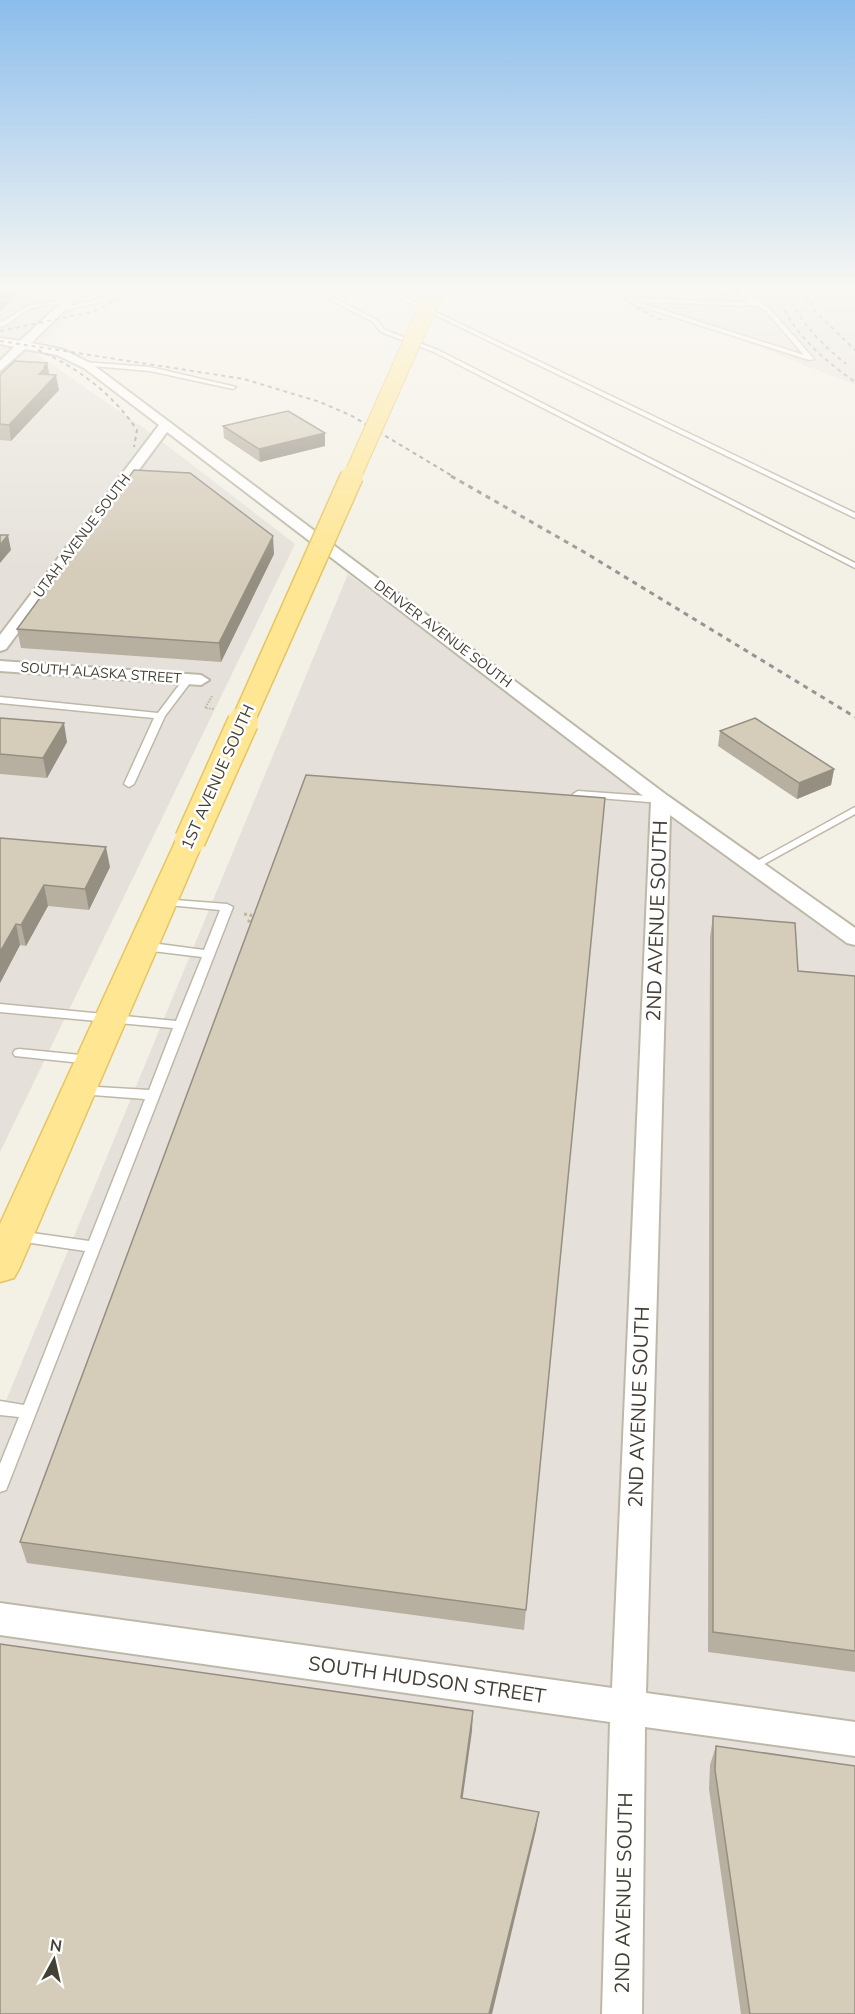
<svg xmlns="http://www.w3.org/2000/svg" width="855" height="2014" font-family="'Nunito Sans',sans-serif">
  <style>
    .industrial { fill: #e5e1da }
    .parking { fill: #e4e1dd }
    .lines { fill: none; stroke-linecap: round; stroke-linejoin: round }
    .lane-casing { stroke: #beb8a8; stroke-width: 3 }
    .street-casing { stroke: #beb8a8; stroke-width: 4 }
    .primary-casing { stroke: #e6c560; stroke-width: 3 }
    .path-far1 { stroke: #c1b599; stroke-width: 2; stroke-dasharray: 1.5 1.5; stroke-linecap: butt }
    .path { stroke: #c1b599; stroke-width: 3; stroke-dasharray: 3 3; stroke-linecap: butt }
    .lane { fill: #fff; fill-rule: evenodd }
    .street { fill: #fff; fill-rule: evenodd }
    .primary { fill: #ffe692; fill-rule: evenodd }
    .rail-far1 { stroke: #959595; stroke-width: 2; stroke-dasharray: 4 4; stroke-linecap: butt }
    .rail { stroke: #959595; stroke-width: 3; stroke-dasharray: 5 5; stroke-linecap: butt }
    .primary-bridge-far2-casing { stroke: #e6c560; stroke-width: 19; stroke-linecap: butt }
    .primary-bridge-far1-casing { stroke: #e6c560; stroke-width: 25; stroke-linecap: butt }
    .primary-bridge-casing { stroke: #e6c560; stroke-width: 33; stroke-linecap: butt }
    .primary-bridge-far2 { stroke: #ffe692; stroke-width: 17 }
    .primary-bridge-far1 { stroke: #ffe692; stroke-width: 22 }
    .primary-bridge { stroke: #ffe692; stroke-width: 30 }
    .wall { fill: #b7afa0 }
    .shaded-wall { fill: #958f82 }
    .building { fill: #d5ccba; stroke: #958f82; stroke-width: 1.5 }
    .labels { text-anchor: middle; dominant-baseline: central; stroke-width: 5; stroke-linejoin: round; paint-order: stroke }
    .far-street-label { font-size: 14px; fill: #454035; stroke: #fff }
    .street-label { font-size: 16px; fill: #454035; stroke: #fff }
    .near-street-label { font-size: 20px; fill: #454035; stroke: #fff }
  </style>
  <rect width="100%" height="100%" fill="#f3f0e5"/>
  <path class="industrial" d="M0 288H98L35 353 151 433 295 544 0 1152Z
    M608 288H855V385L837 378Z
    M348 574 855 948V2014H0V1415Z"/>
  <path class="parking" d="M811 288H855V347L817 307Z"/>
  <g class="lines">
    <defs>
      <path id="lane" d="M307 288H314L377 320 385 330 438 350 855 563V568L434 352 381 332 373 322Z
        M379 288H386L855 513V518Z
        M124 293 126 296 61 311 58 309Z
        M641 298 761 303 770 309 814 359 809 360 636 305ZM643 302 758 306 766 311 804 355 641 303Z
        M69 299 71 302C56 304 38 304 24 312 15 317 11 324 0 327V323L28 306Z
        M83 362 150 367 236 387 233 389 150 371 81 365Z
        M188 676 193 679 165 716 134 784 129 787 124 784 154 718 0 703V697L158 713 185 677Z
        M578 791 661 797 666 800 661 803 574 796 573 794Z
        M855 807V814L759 867H751L750 865Z
        M162 899 227 904 233 907 8 1485 6 1490 0 1492V1464L19 1417 0 1415V1401L24 1405 85 1251 18 1241 13 1240 11 1236 13 1232 18 1231 89 1241 145 1099 80 1094 75 1093 74 1090 75 1087 80 1086 149 1090 173 1028 0 1012V1004L176 1021 202 957 144 950 138 946 144 942 204 950 220 910 158 904 156 902Z
        M19 1049 91 1056 97 1060 91 1064 15 1056 13 1053 15 1050Z"/>
      <path id="street" d="M77 288H88L31 343 64 350 92 364 668 796 855 928V945L847 943 670 815 646 1693 855 1722V1756L645 1727 642 2014H602L610 1722 0 1635V1603L612 1688 651 802 167 432 6 649 0 651V635L159 425 84 368 57 355 25 349 0 371V361L14 347 0 344V338L20 341Z
        M738 288H748L749 293 764 304 755 306 740 296Z
        M0 661 201 675 209 680 201 685 0 671Z"/>
      <path id="primary" d="M190 831 200 834 204 840 20 1267 14 1278 0 1282V1224L176 840 180 834Z"/>
    </defs>
    <use href="#lane" class="lane-casing"/>
    <use href="#street" class="street-casing"/>
    <use href="#primary" class="primary-casing"/>
    <path class="path-far1" d="M212 696 205 708 214 709"/>
    <path class="path" d="M244 914 251 915 248 924"/>
    <use href="#lane" class="lane"/>
    <use href="#street" class="street"/>
    <use href="#primary" class="primary"/>
    <path class="rail-far1" d="M611 288 635 307 665 322
      M775 288C789 330 820 357 855 382
      M785 288C798 320 820 343 846 364
      M803 288 816 312 855 350
      M0 331 92 312 142 288
      M0 341 244 379 320 402 352 416 454 477
      M38 350C78 368 112 393 137 430L134 447"/>
    <path class="rail" d="M451 476 584 552 855 717"/>
    <defs>
      <path id="primary-bridge-far2" d="M352 477 436 288"/>
      <path id="primary-bridge-far1" d="M242 723 352 476"/>
      <path id="primary-bridge" d="M190 840 243 722"/>
    </defs>
    <use href="#primary-bridge-far2" class="primary-bridge-far2-casing"/>
    <use href="#primary-bridge-far1" class="primary-bridge-far1-casing"/>
    <use href="#primary-bridge" class="primary-bridge-casing"/>
    <use href="#primary-bridge-far2" class="primary-bridge-far2"/>
    <use href="#primary-bridge-far1" class="primary-bridge-far1"/>
    <use href="#primary-bridge" class="primary-bridge"/>
  </g>
  <path class="wall" d="M616 288H730L729 295 617 290Z
    M47 363 49 375 59 390 11 441 0 440V375Z
    M223 426 325 433V446L260 462 224 438Z
    M274 554 221 662 21 648 17 629Z
    M0 718 67 742 47 778 0 774Z
    M720 731 834 769 831 785 797 799 718 746Z
    M605 798 524 1630 27 1563 20 1542Z
    M0 838 110 867 89 910 48 906 26 946 20 945 0 983Z
    M713 916 798 971 855 976V1672L708 1652 710 937Z
    M716 1746 855 2014H741L709 1789 710 1765Z"/>
  <path class="shaded-wall" d="M8 288H26L0 311V295Z
    M47 363 50 378 39 374Z
    M56 375 59 390 11 441 9 425Z
    M325 433V446L260 462 259 449Z
    M8 535 11 550 0 563V545Z
    M273 536 274 554 221 662 219 643Z
    M64 723 67 742 47 778 43 758Z
    M834 769 831 785 797 799 799 783Z
    M106 847 110 867 89 910 85 889Z
    M44 885 48 906 26 946 21 925Z
    M16 924 20 945 0 983V952Z
    M473 1711 472 1731 460 1817 461 1798Z
    M539 1812 536 1830 492 2014H489Z"/>
  <path class="building" d="M0 288H8L0 295Z
    M15 361 47 363 44 367H46L39 374 56 375 9 425 0 424V375Z
    M288 411 325 433 259 449 223 426Z
    M134 470 190 473 273 536 219 643 17 629Z
    M0 535H8L0 545Z
    M0 718 64 723 43 758 0 754Z
    M755 718 834 769 799 783 720 731Z
    M306 775 605 798 526 1610 20 1542Z
    M0 838 106 847 85 889 44 885 21 925 16 924 0 952Z
    M713 916 795 923 798 971 855 976V1651L713 1632Z
    M0 1644 473 1711 461 1798 539 1812 489 2014H0Z
    M716 1746 855 1766V2014H750L715 1770Z"/>
  <linearGradient id="sky" x2="0" y2="1"><stop stop-color="#8bbdec"/><stop offset="0.51" stop-color="#faf8f3"/><stop offset="1" stop-color="#faf8f3" stop-opacity="0"/></linearGradient>
  <rect width="855" height="570" fill="url(#sky)"/>
  <g class="labels">
    <g class="far-street-label">
      <text transform="translate(82 536) rotate(-53)">UTAH AVENUE SOUTH</text>
      <text transform="translate(443 634) rotate(37)">DENVER AVENUE SOUTH</text>
      <text transform="translate(101 673) rotate(4)">SOUTH ALASKA STREET</text>
    </g>
    <g class="street-label">
      <text transform="translate(218 777) rotate(-66)">1ST AVENUE SOUTH</text>
    </g>
    <g class="near-street-label">
      <text transform="translate(657 921) rotate(-88)">2ND AVENUE SOUTH</text>
      <text transform="translate(639 1407) rotate(-88)">2ND AVENUE SOUTH</text>
      <text transform="translate(427 1680) rotate(8)">SOUTH HUDSON STREET</text>
      <text transform="translate(624 1893) rotate(-89)">2ND AVENUE SOUTH</text>
    </g>
  </g>
  <g transform="translate(54 1960) rotate(8)" stroke="#ffffff" stroke-width="4.5" paint-order="stroke">
  <path d="M0-4.5L10 22L0 15L-10 22Z" fill="#454035"/>
  <text y="-9" font-size="16" font-weight="bold" text-anchor="middle" fill="#454035">N</text>
  </g>
</svg>
